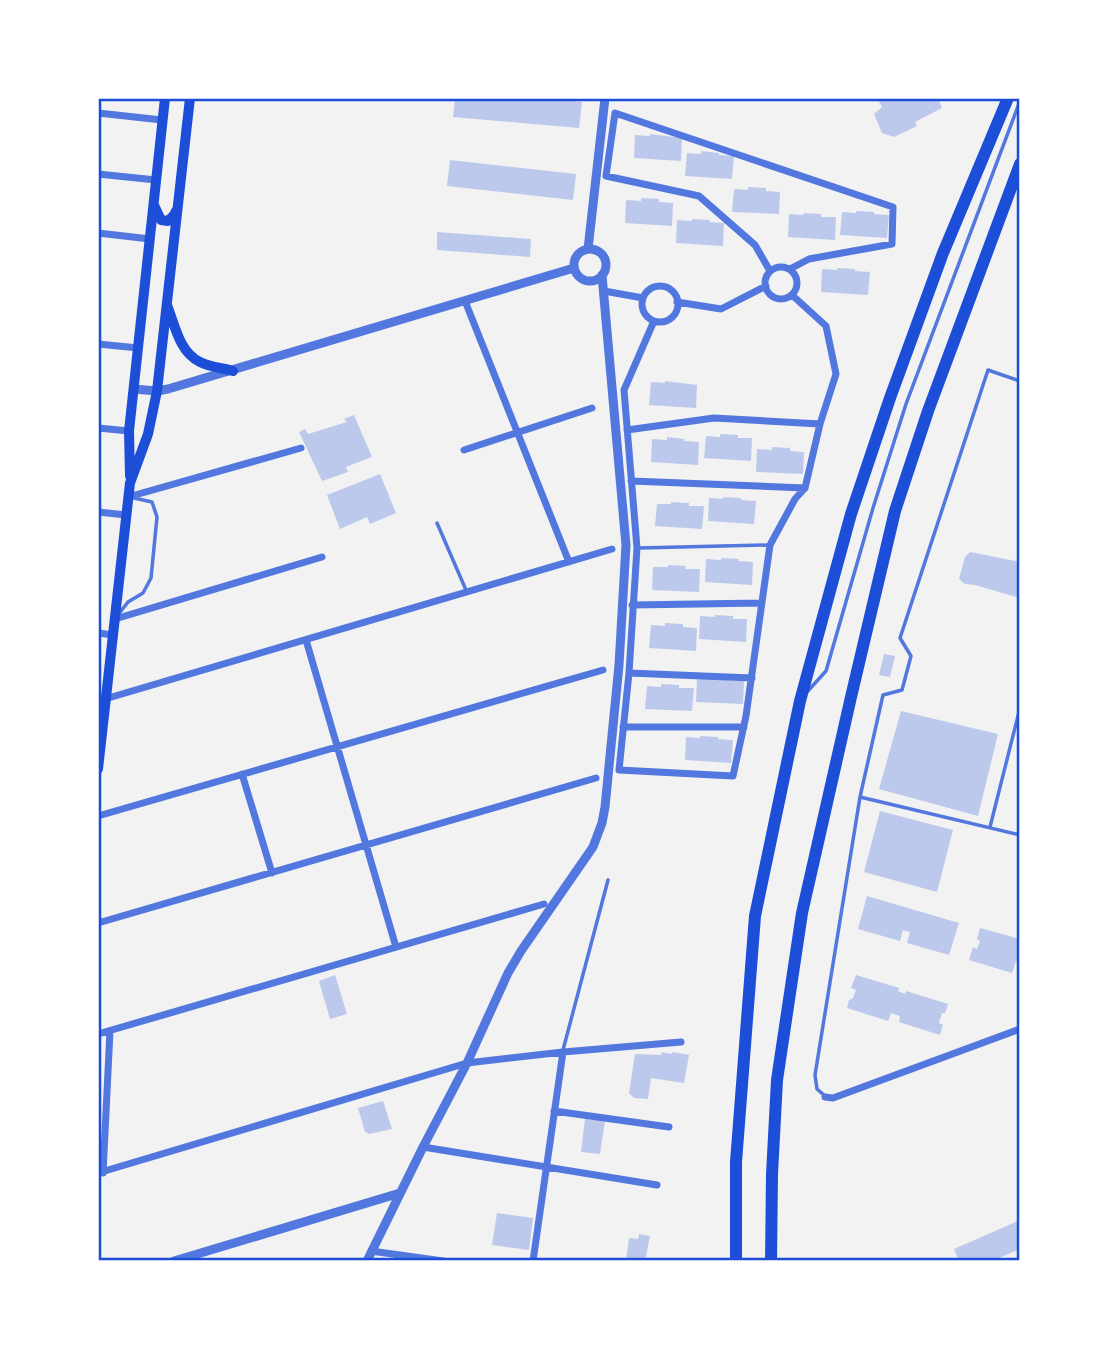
<svg xmlns="http://www.w3.org/2000/svg" width="1118" height="1359" font-family="'Source Sans 3',sans-serif">
  <style>
    .building { fill: #bdc9ec }
    .lines { fill: none; stroke-linecap: round; stroke-linejoin: round }
    .service { stroke: #5277de; stroke-width: 3.5 }
    .minor { stroke: #5277de; stroke-width: 7 }
    .tertiary { stroke: #5277de; stroke-width: 9 }
    .secondary { stroke: #1d4ed8; stroke-width: 10 }
    .trunk { stroke: #1d4ed8; stroke-width: 12 }
    .neatline { fill: none; stroke: #1d4ed8; stroke-width: 2.5 }
  </style>
  <rect width="100%" height="100%" fill="#f2f2f2"/>
  <path class="building" d="M455 98H541L582 102 579 128 453 117Z
    M877 98H938L942 108 915 122 917 126 894 137 882 133 874 114 882 107Z
    M650 134 682 138 681 161 634 158 635 135 650 136Z
    M701 151 719 153V155L734 156 732 179 685 176 687 153 701 154Z
    M450 160 576 174 573 200 447 186Z
    M748 187 766 188V191L780 192 779 214 732 212 734 189 748 190Z
    M641 198 659 199V202L673 203 672 226 625 223 626 200 641 201Z
    M856 211 874 212V214L889 215 887 238 840 235 842 212 856 213Z
    M804 213 821 214V217H836L835 240 788 237 789 214 803 215Z
    M692 219 710 220 709 222 724 223 723 246 676 243 677 220 692 221Z
    M437 232 531 239 530 257 437 250Z
    M837 268 855 269V271L870 272 868 295 821 292 822 269 837 270Z
    M665 381 697 385 696 408 649 405 651 382 665 383Z
    M354 415 372 457 346 467 348 472 322 481 299 432 305 429 308 434 347 422 344 419Z
    M720 434 738 435V438H752L751 461 704 458 706 436 720 437Z
    M667 437 684 439V441L699 442 698 465 651 462 652 439 667 440Z
    M772 447 790 448V451L804 452 803 474 756 472 757 449 772 450Z
    M380 474 396 513 370 524 367 517 340 529 327 495Z
    M723 497 741 498V500L756 501 754 524 708 521 709 498 723 499Z
    M671 502 689 503V506H704L702 529 655 526 657 504H671Z
    M970 552 1020 562V598L975 585 965 584 959 579 965 557Z
    M721 558 739 559 738 561 753 562 752 585 705 582 706 559 721 560Z
    M668 565 686 566 685 569H700L699 592 652 590 653 567H668Z
    M715 615 733 616V619H747L746 642 699 639 700 616 715 617Z
    M665 623 683 624V627L697 628 696 651 649 648 651 625 665 626Z
    M884 654 895 656 890 677 879 675Z
    M730 678V681H744L743 704 696 702 697 679Z
    M661 684 679 685V688H694L692 711 645 709 647 686 661 687Z
    M901 711 998 734 978 816 879 789Z
    M700 736 718 737V739L733 740 731 763 685 760 686 737 700 738Z
    M880 811 953 830 937 892 864 872Z
    M867 896 959 923 949 955 907 943 910 932 903 930 900 941 858 929Z
    M980 928 1020 939V963L1016 961 1012 973 969 960 973 947 977 949 980 941 977 939Z
    M335 975 347 1014 330 1019 319 981Z
    M856 975 899 988 898 991 905 994 906 991 948 1004 945 1013H942L939 1023 943 1025 940 1035 899 1022 900 1016 891 1013 888 1021 847 1008 849 1000 853 998 856 990 851 988Z
    M661 1052 672 1054V1052L689 1055 684 1083 651 1078 648 1099 634 1098 629 1093 635 1054 662 1055Z
    M383 1101 392 1129 369 1134 365 1132 358 1108Z
    M585 1119 605 1121 600 1154 581 1152Z
    M497 1213 533 1218 529 1250 492 1245Z
    M1020 1220V1249L992 1261H959L954 1249Z
    M639 1234 650 1236 645 1261H626L629 1238 638 1239Z"/>
  <g class="lines">
    <path class="service" d="M437 523 466 590
      M639 548 768 545
      M118 615 128 602 143 593 151 578 157 517 152 502 134 498
      M807 692 826 671 873 508 906 404 1020 101
      M860 797 1020 835
      M990 827 1020 708
      M563 1050 608 880
      M825 1096 817 1089 815 1075 860 797 883 695 902 690 911 656 900 638 988 370 1020 381"/>
    <path class="minor" d="M98 113 162 120
      M98 174 156 180
      M98 233 150 239
      M765 283a16 16 0 1 1 32 0a16 16 0 1 1-32 0Z
      M770 271 755 245 699 196 606 176 615 113 893 207 892 244 809 259 790 269
      M642 304a18 18 0 1 1 36 0a18 18 0 1 1-36 0Z
      M604 291 643 298
      M465 301 569 562
      M677 302 721 309 766 286
      M654 321 624 390 637 548 629 673 619 770 733 776 746 716 770 545 795 499 805 488 820 424 836 374 826 326 792 295
      M98 344 138 348
      M98 428 129 431
      M627 430 714 418 820 424
      M464 450 592 408
      M631 481 805 488
      M128 497 301 448
      M98 512 126 515
      M632 605 762 603
      M115 619 322 557
      M98 633 113 635
      M306 640 396 947
      M629 673 752 678
      M98 698 105 699 612 549
      M623 727H744
      M242 774 272 873
      M98 816 603 670
      M98 923 596 778
      M98 1034 544 904
      M825 1097 833 1098 1020 1029
      M554 1111 669 1127
      M423 1147 657 1185
      M98 1173 467 1063 563 1052 681 1042
      M103 1173 110 1031
      M371 1251 443 1261
      M533 1261 563 1052"/>
    <path class="tertiary" d="M588 249 605 98
      M574 265a16 16 0 1 1 32 0a16 16 0 1 1-32 0Z
      M134 389 157 391 168 389 574 268
      M174 1261 400 1193
      M367 1261 423 1147 467 1063 508 973 521 951 593 847 602 823 605 807 619 665 626 545 602 275"/>
    <path class="secondary" d="M154 205 161 220 168 221 174 215 176 211
      M167 305C175 325 179 352 200 362 210 367 223 368 233 371
      M130 476 129 431 165 98
      M98 769 130 483 148 434 157 391 190 98"/>
    <path class="trunk" d="M736 1261V1162L755 916 800 701 851 514 890 398 943 253 1008 98
      M771 1261 772 1174 777 1080 802 913 851 697 895 511 928 411 1020 164"/>
  </g>
  <rect width="1118" height="1359" fill="none" stroke="#ffffff" stroke-width="200"/>
  <rect x="100" y="100" width="918" height="1159" class="neatline"/>
</svg>
